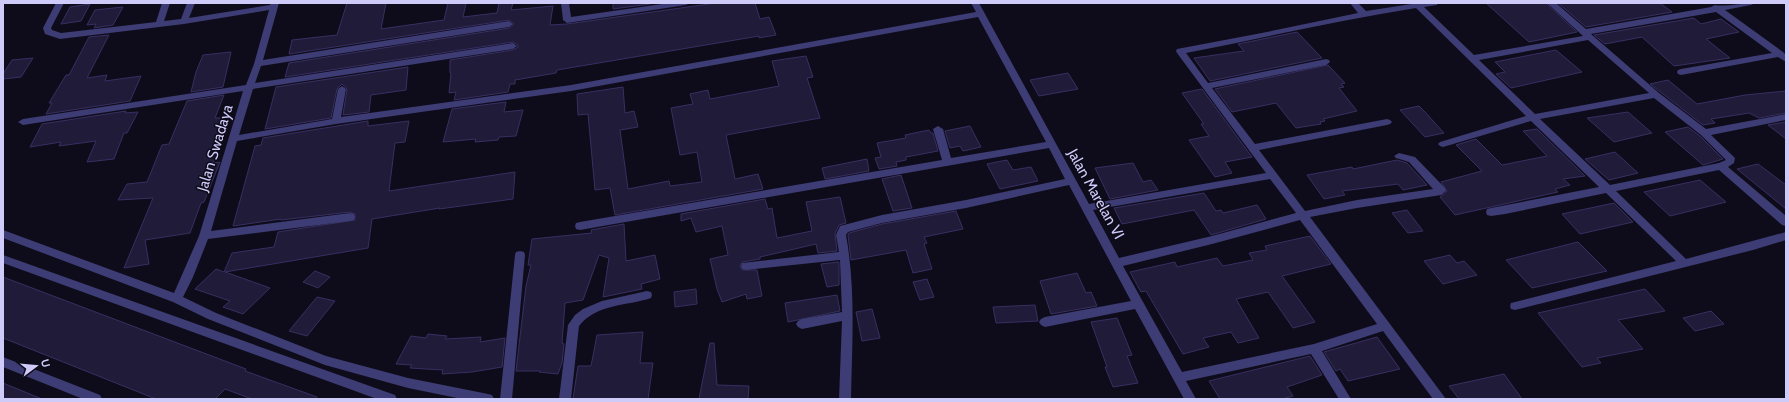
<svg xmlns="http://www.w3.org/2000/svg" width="1789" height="402" font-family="Cabin,sans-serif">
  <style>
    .building { fill: #201b38; stroke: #382f62 }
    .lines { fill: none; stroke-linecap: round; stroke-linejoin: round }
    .minor { fill: #3d3c74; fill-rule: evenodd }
    .labels { text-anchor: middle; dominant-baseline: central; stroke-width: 3; stroke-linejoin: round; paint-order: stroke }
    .street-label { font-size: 15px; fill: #cfcbf9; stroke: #0e0c1a }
  </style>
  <rect width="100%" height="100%" fill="#0e0c1a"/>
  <path class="building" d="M347 3H386L381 29 444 20 448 3H466L463 17 497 13 499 3H513L511 10 553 6 550 25 567 24 716 3H755L760 19 769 17 776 35 759 38V36L557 70 556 73 515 80V84H510L508 92 454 100 456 92 449 93 451 73H450V60L513 50 518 47V45L513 42 285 77 289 63 509 28 514 24 509 20 289 54 292 40 337 35Z
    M613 3H650V4L613 9Z
    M1486 3H1546L1577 32 1529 42Z
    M1558 3H1660L1672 12 1586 27Z
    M90 4 81 21 61 24 70 7Z
    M123 7 113 25 94 28 96 24 87 25 95 10Z
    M1694 18 1701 24 1721 19 1739 32 1706 39 1730 58 1674 66 1642 37 1605 44 1594 35Z
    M1297 32 1322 58 1210 81 1194 58 1244 51 1238 44Z
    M109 35 87 78 107 75 105 81 141 76 130 101 46 114 52 103H49L66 75H69L89 37Z
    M1556 50 1582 72 1511 88 1496 74 1505 72 1495 62Z
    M231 52 223 87 191 92 196 72 203 55Z
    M806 56 813 77 807 78 820 118 726 135 735 179 758 174 763 189 615 215 610 188 595 190 588 114 578 115 577 94 623 87 625 113 634 111 638 127 620 130 628 189 669 181 670 186 702 182 697 152 680 155 671 108 693 104 690 94 708 90 710 99 779 86 772 61Z
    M33 58 21 77 3 79V74L12 60Z
    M1328 65 1345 83 1341 84 1344 87 1339 88 1357 111 1323 119 1325 121 1320 122 1321 124 1296 128 1276 103 1232 112 1215 89Z
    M408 67 406 90 371 95 369 112 343 115 347 89 342 84 337 89 331 118 265 129 276 87Z
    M1068 73 1078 89 1039 96 1030 80Z
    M1668 80 1697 104 1745 95 1786 91V113L1759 118 1749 113 1711 119 1715 123 1703 125 1650 84Z
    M1202 89 1252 157 1225 162 1232 173 1215 177 1189 140 1209 136 1201 124H1204L1182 93Z
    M224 95 215 118H226L217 130 227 129 213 163 220 162 204 202 201 203 190 233 145 240 149 264 124 268 153 198 118 200 127 184 147 182 162 145 169 144 187 101Z
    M506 102 504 112 523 110 516 136 499 137 498 140 475 142 476 139 443 142 452 109Z
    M1419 106 1425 112 1444 133 1425 137 1400 110Z
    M126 111 125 113 138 112 127 133H124L114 159 87 162 96 141 59 146 61 142 30 147 42 124Z
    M1628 112 1652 133 1614 142 1587 118Z
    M368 121V126L409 121 405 142 395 143 389 191 515 172 513 199 439 209 440 208 372 219 368 248 225 272 270 288 243 314 223 307 230 301 195 289 216 269 224 272 232 253 274 247 278 232 355 220V214L350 212 281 220V219L233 226 255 146 261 145 263 138Z
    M1786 122V139L1768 125Z
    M970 126 981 147 963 151 960 146 950 148 945 131Z
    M1688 127 1700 136 1723 159 1703 165 1665 132Z
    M1537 129 1585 176 1563 179 1570 185 1555 189 1558 192 1455 215 1440 197 1447 191 1441 182 1482 171 1456 145 1476 139 1502 165 1547 156 1523 131Z
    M929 130 931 133H933L938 151 906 157V160L896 162 897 166 879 169 875 158 881 157 877 143 906 138 905 135Z
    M1615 152 1638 173 1609 180 1585 159Z
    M867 159 869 171 825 179 822 168Z
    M1007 160 1013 170 1031 167 1038 181 1000 189 987 164Z
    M1397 160 1407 163 1427 185 1403 190 1398 184 1342 191 1345 195 1324 199 1307 175 1352 167 1353 169Z
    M1133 163 1143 182 1151 180 1158 190 1110 199 1095 168Z
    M1758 164 1786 185V209L1737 169Z
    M901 175 912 208 893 211 882 179Z
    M1700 180 1726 202 1670 216 1644 192Z
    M1204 193 1216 211 1221 210 1223 213 1257 205 1266 219 1211 235 1194 210 1122 224 1114 208Z
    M840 197 846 223 839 225 835 234 837 251 818 253 816 244 760 257V259L742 262 740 266 742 270H757L762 296 747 299 746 294 722 302 717 289 710 259 728 255 722 226 696 232 691 218 681 221V214L765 199 768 209 772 208 777 238 812 231 806 202Z
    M1614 203 1633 222 1580 234 1562 214Z
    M1407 210 1423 231 1408 233 1392 213Z
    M956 211 963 229 924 237 927 243 924 244 932 269 913 273 906 250 851 260 848 235 849 233 882 224Z
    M624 224 626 261 655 255 660 279 641 284 642 289 603 297 609 258 599 255 583 300 565 303 562 343 564 344 562 363 558 374 539 372 540 371H516L526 286 531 265H528L532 239 592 233 591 230Z
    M1310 236 1331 264 1282 276 1315 322 1293 328 1268 292 1236 299 1259 338 1238 343 1231 332 1203 338 1209 347 1183 354 1146 291 1141 292 1130 272 1175 262 1177 267 1217 258 1223 266 1253 260 1249 253 1267 250 1265 246Z
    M1578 242 1607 271 1532 288 1506 260Z
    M1450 255 1457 263 1464 261 1477 275 1443 284 1424 261Z
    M839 262V285L827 287 821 264Z
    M315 271 330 277 318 288 303 282Z
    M1077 273 1086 293 1091 292 1097 306 1051 314 1040 281Z
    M3 277 246 369 245 371 317 397 316 399H252L225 389 215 399H156L3 338Z
    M927 279 934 297 920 300 913 282Z
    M696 289 697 304 675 307 674 292Z
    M1645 289 1665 311 1618 320 1643 349 1597 358 1601 363 1582 367 1538 313Z
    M837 295 840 311 788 322 785 303Z
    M317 297 335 301 307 336 289 331Z
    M1035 305 1038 321 996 323 993 307Z
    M872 309 880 338 862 341 856 312Z
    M1711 311 1724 324 1695 331 1683 318Z
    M1117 318 1132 355 1127 356 1138 383 1113 387 1105 367H1107L1091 322Z
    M643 332 640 363H653L648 399H573L578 366H591L597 335Z
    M428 334 447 336 445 339 481 337 480 342 505 338 502 367 472 372 442 374 443 370 410 368 412 365 396 364 411 336 426 338Z
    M1377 337 1400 369 1348 381 1340 369 1336 371 1324 352Z
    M710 343H714L717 385 749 386 748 399H699Z
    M1310 356 1322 375 1287 387 1293 396 1282 399H1220L1209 381Z
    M1504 374 1522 399H1459L1449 386Z
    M3 383 42 399H3Z"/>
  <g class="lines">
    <path class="minor" d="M56 3H64L51 28 52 30 61 33 156 22 162 3H170L164 21 181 19 187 3H195L189 18 270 5 271 3H279L263 60 509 21 513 24 509 27 261 66 255 83 513 43 517 46 513 49 253 89 239 135 332 119 338 89 342 86 346 89 341 117 571 85 976 12 971 3H979L1089 204 1266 173 1177 53 1176 51 1177 49 1267 32 1358 13 1350 3H1358L1366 11 1418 3H1438L1437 5 1424 7 1474 55 1583 36 1547 3H1556L1586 29 1711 7 1715 5C1722 7 1745 3 1755 3L1751 5 1725 10 1783 52 1786 55V62L1778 57 1681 75 1678 74 1677 72 1678 70 1681 69 1772 53 1716 12 1591 34 1659 93 1706 129 1786 114V120L1711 135 1735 158 1734 163 1728 167 1786 216V226L1782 225 1719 170 1616 191 1686 259 1786 232V240L1753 250 1515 310 1511 309 1510 306 1511 303 1515 302 1676 261 1606 193 1505 214 1491 216 1487 215 1486 212 1487 209 1491 208 1599 187 1531 121 1443 147 1440 146 1438 144 1440 142 1526 116 1416 8C1339 20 1263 38 1186 53L1208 83 1326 59 1329 60 1330 62 1326 65 1212 88 1255 144 1387 119 1390 120 1392 122 1390 124 1387 125 1259 150 1305 211 1357 200 1433 189 1409 162 1396 158 1394 156 1399 153 1415 157 1445 188 1446 191 1441 195 1357 208 1310 217 1446 399H1433L1383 331 1322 351 1351 399H1339L1311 354 1186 381 1196 399H1184L1135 309 1045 327 1041 325 1039 322 1041 319 1045 317 1131 301 1069 185 966 208 882 223 848 232 846 235C856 290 852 344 851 399H839L842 321 802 329 798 327 796 324 798 321 802 319 842 312 840 260 746 270 742 269 741 266 742 263 839 252 836 235 840 226 882 215 966 200 1065 179 1049 148 580 230 576 229 575 226 576 223 580 222 942 160 933 129 938 126 943 129 951 158 1046 142 978 17 571 91 336 124 237 141 211 231 350 213 354 214 355 217 354 220 350 221 208 239 193 277 183 297 216 313 326 356 408 378 488 394 492 395 494 399H462L408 388 325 365 208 319 173 302 3 238V230L174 293 199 236 243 91 23 125 18 122 23 119 246 85 254 64 269 10 184 24 60 39 45 34 43 28ZM1588 40 1649 93 1535 114 1479 60ZM1654 98 1701 135 1726 160 1719 163 1610 185 1540 119ZM1270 179 1296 213 1212 236 1119 258 1093 210ZM1300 220 1377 324 1314 344 1182 372 1123 266 1212 244Z
      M561 3H569L571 17 669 3H690L686 5 567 23 563 20Z
      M520 251 524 252 525 255 512 399H500L515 255 516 252Z
      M3 255 395 395 397 399H377L3 263Z
      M647 291 651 292 652 295 651 298C627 306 596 304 579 326L571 399H559L568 325 575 315 583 309 602 301Z
      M3 357 100 395 102 399H83L3 367Z"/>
  </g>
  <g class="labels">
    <g class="street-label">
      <text transform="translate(215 148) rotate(-73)">Jalan Swadaya</text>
      <text transform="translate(1096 194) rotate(61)">Jalan Marelan VI</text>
    </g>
  </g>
  <rect width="1789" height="402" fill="none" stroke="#cfcbf9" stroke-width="8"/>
  <g transform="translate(36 366) rotate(74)" stroke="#0e0c1a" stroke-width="3" paint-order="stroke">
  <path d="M0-3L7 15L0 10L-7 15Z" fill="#cfcbf9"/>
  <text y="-6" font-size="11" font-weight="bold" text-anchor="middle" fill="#cfcbf9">U</text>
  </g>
</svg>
